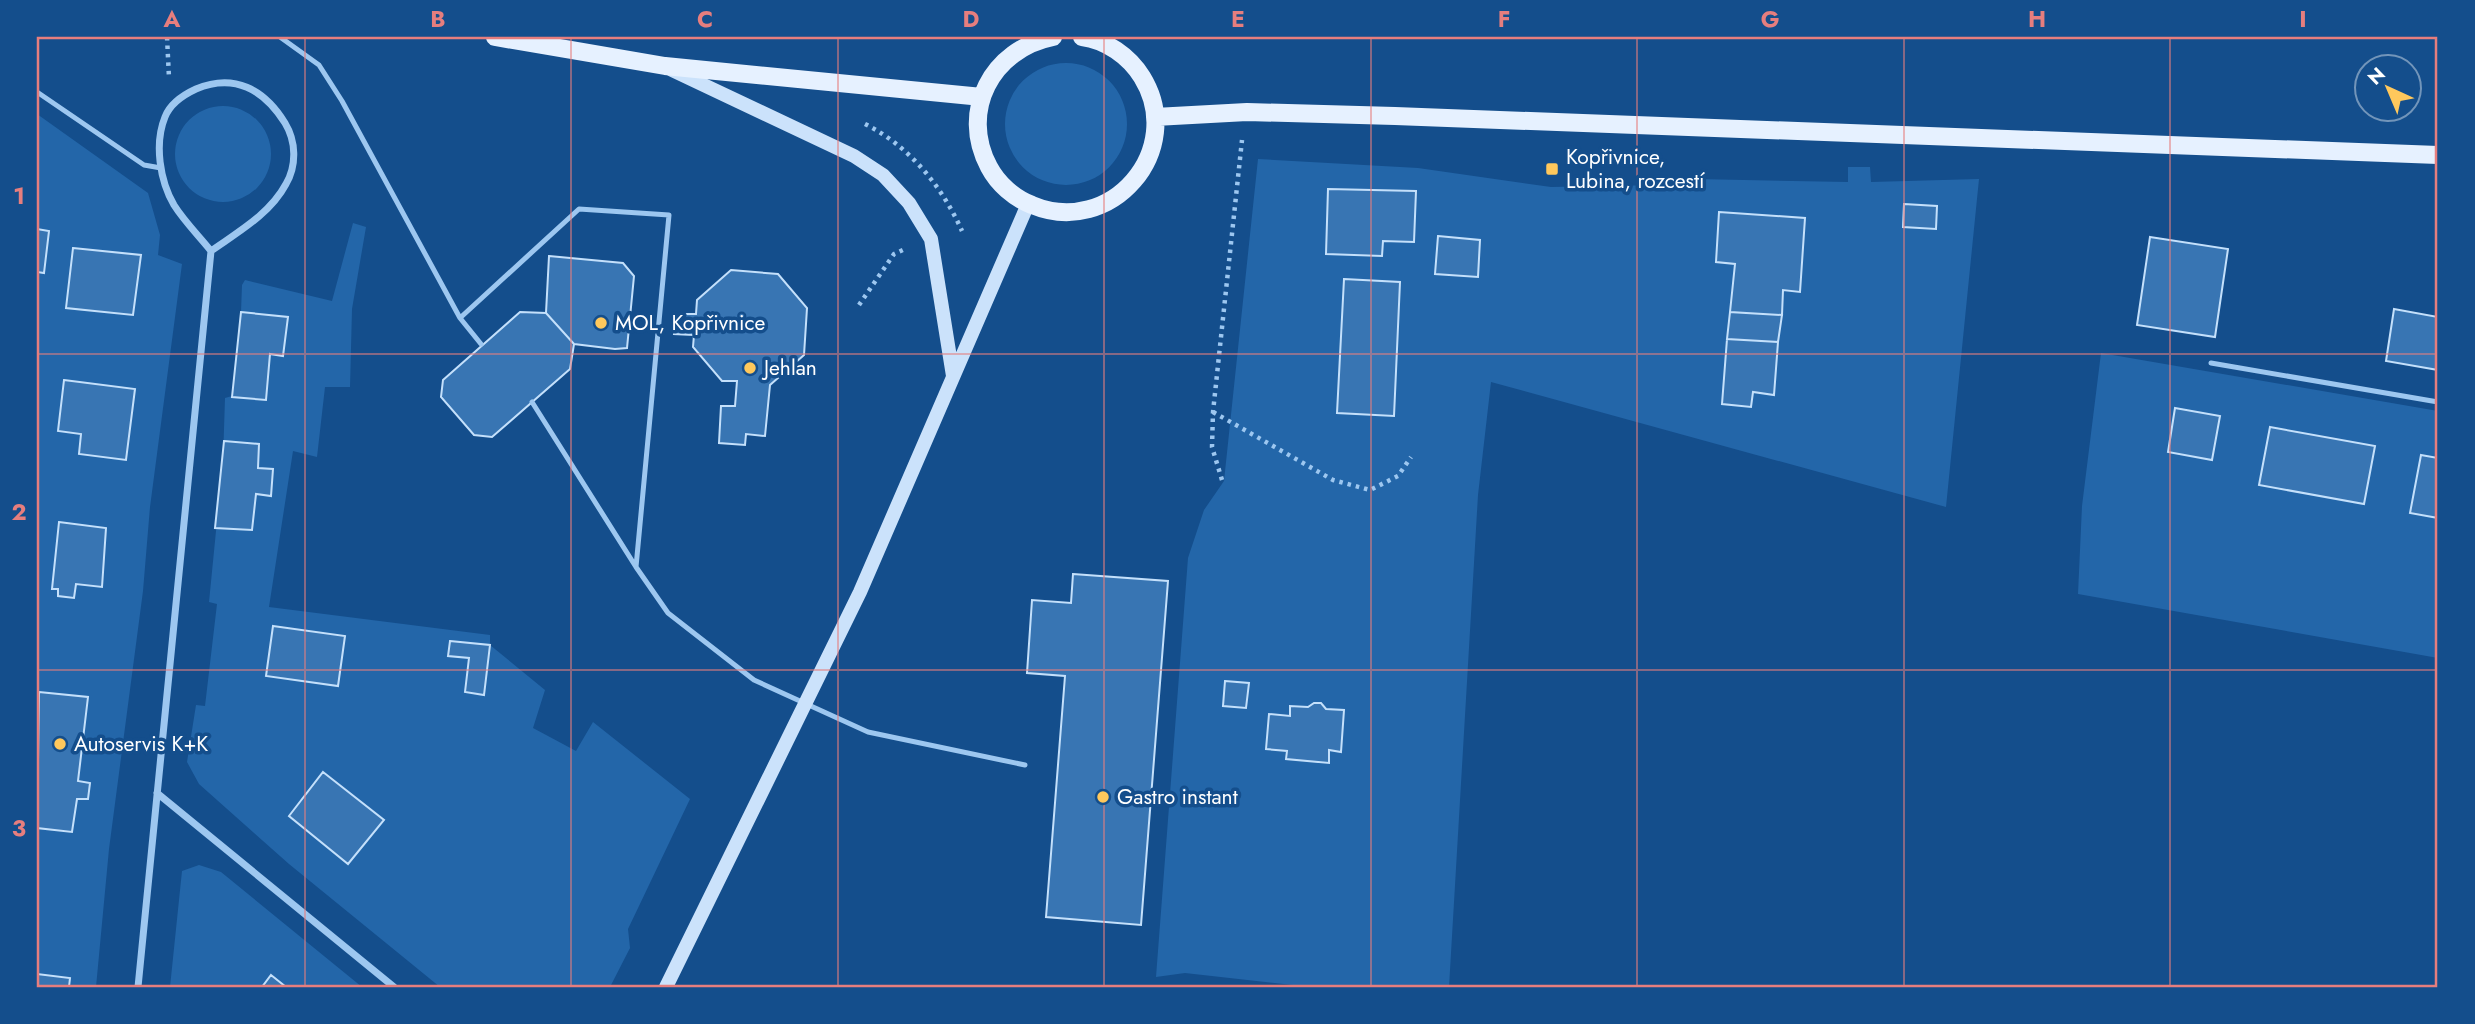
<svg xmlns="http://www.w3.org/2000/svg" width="2475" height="1024" font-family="Jost,sans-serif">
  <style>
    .green { fill: #2366a9 }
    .building { fill: #3875b3; stroke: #c4e0fb; stroke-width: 2 }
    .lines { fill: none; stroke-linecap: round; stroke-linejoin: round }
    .path { stroke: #9dc7f0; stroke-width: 4.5; stroke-dasharray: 3.5 5; stroke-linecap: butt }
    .service { stroke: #9dc7f0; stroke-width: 5 }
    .minor { stroke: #9dc7f0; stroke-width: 7 }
    .secondary { stroke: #cbe2fb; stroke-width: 14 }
    .primary { stroke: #e6f1ff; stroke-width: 18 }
    .grid { fill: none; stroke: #e67e7e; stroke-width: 2; stroke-opacity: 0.55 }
    .poi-dot { fill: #ffc85c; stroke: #144e8c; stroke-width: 2.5 }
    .labels { text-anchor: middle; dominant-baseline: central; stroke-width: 7; stroke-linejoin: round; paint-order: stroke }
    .poi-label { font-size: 21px; fill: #fff; stroke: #144e8c; text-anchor: start }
    .neatline { fill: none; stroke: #e67e7e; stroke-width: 2.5 }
    .grid-label { font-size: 23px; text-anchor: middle; font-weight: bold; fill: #e67e7e }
  </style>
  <rect width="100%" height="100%" fill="#144e8c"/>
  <path class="green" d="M1005 124a61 61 0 1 1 122 0a61 61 0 1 1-122 0Z
    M175 154a48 48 0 1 1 96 0a48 48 0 1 1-96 0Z
    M37 114 148 193 160 235 158 255 182 264 150 507 143 591 109 849 96 987H37Z
    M1258 159 1418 168 1551 187 1664 185 1695 179 1848 182V167H1870L1871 182 1979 179 1946 507 1491 382 1478 495 1449 987H1311L1185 973 1156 977 1188 558 1204 510 1224 481Z
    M353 223 366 227 352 309 350 387H325L317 457 293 451 269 607 490 635V645L545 690 533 728 576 751 593 722 690 799 628 929 630 948 610 987H440L289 864 199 784 187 762 196 705 205 706 217 604 209 602 223 460 225 398 232 396 241 312 242 285 245 280 332 301Z
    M2101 353 2438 411V658L2078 594 2082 506Z
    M199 865 221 872 362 987H170L182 871Z"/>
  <path class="building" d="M1328 189 1416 191 1414 242 1383 241 1382 256 1326 254Z
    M1904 204 1937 206 1936 229 1903 227Z
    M1719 212 1805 218 1800 292 1783 290 1782 315 1730 312 1735 264 1716 262Z
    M37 229 49 231 44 273 37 272Z
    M1438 236 1480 240 1478 277 1435 274Z
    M2150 237 2228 249 2215 337 2137 325Z
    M73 248 141 255 133 315 66 308Z
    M549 256 623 263 634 276 627 348 615 349 574 344 546 313Z
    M731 270 778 274 807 308 804 355 770 385 765 436 746 434 745 445 719 443 721 406H735L737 381H722L693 347 694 335 674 334 675 314H696L697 300Z
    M1344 279 1400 282 1394 416 1337 413Z
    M2394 309 2438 317V370L2386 361Z
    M241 312 288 317 283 356 270 354 266 400 232 397Z
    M520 312 546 313 574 344 570 369 492 437 474 435 441 397 443 380Z
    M1730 312 1782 315 1778 342 1727 339Z
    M1727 339 1778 342 1774 395 1753 392 1751 407 1722 404Z
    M64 380 135 389 126 460 79 454 81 434 58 431Z
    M2175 408 2220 416 2212 460 2168 452Z
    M2270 427 2375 446 2364 504 2259 485Z
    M224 441 259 444 258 468 273 469 271 496 256 494 252 530 215 528Z
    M2421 455 2438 458V518L2410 513Z
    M59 522 106 528 102 587 76 584 74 598 58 596V589H52Z
    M1073 574 1168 581 1141 925 1046 917 1065 676 1027 673 1032 600 1071 603Z
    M273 626 345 636 338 686 266 676Z
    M450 641 490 645 484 695 465 692 469 658 448 656Z
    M1225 681 1249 683 1246 708 1223 706Z
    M39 692 88 697 78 781 90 783 88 799H77L72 832 37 828Z
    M1314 703H1321L1326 709 1344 710 1341 752 1329 750V763L1286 759 1287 751 1266 749 1269 714 1290 716V706L1308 707Z
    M323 772 384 820 348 864 289 816Z
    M37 974 70 978 69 987H37Z
    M271 975 286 987H262Z"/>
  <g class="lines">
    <path class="path" d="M167 37 169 78
      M865 124C909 146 942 186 962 231
      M859 305 894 254 907 248
      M1213 412 1333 480 1370 490 1398 476 1411 457
      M1222 480 1212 447 1213 412 1242 140"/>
    <path class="service" d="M280 37 319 65 342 101 460 318
      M37 92 144 165 161 168
      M481 344 460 318 579 209 669 215 636 567 668 613 754 680 868 732 1025 765
      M2211 363 2438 402
      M532 402 636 567"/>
    <path class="minor" d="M157 793 394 987
      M138 987 211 251C199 236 184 221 174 205 160 181 154 144 165 117 170 104 183 95 196 89 234 73 264 89 285 123 296 141 297 165 286 184 270 214 238 232 211 251"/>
    <path class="secondary" d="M672 70 854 156 883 175 909 203 931 239 953 376
      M666 987 860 592 1028 204"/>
    <path class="primary" d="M495 37 665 66 982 97
      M1053 37C992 49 959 111 989 167 998 184 1014 198 1032 205 1111 238 1187 150 1142 77 1129 56 1106 40 1082 37
      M1155 117 1247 112 1395 116 2438 155"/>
  </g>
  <path class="grid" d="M305 37V987M571 37V987M838 37V987M1104 37V987M1371 37V987M1637 37V987M1904 37V987M2170 37V987M37 354H2438M37 670H2438"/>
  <g class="poi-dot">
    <rect x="1545" y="162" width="14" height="14" rx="3.5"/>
    <circle cx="601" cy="323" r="7"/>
    <circle cx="750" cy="368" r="7"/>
    <circle cx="60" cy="744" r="7"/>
    <circle cx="1103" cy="797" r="7"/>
  </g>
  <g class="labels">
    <g class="poi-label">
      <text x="1566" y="157">Kopřivnice,<tspan x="1566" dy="24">Lubina, rozcestí</tspan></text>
      <text x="615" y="323">MOL, Kopřivnice</text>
      <text x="764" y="368">Jehlan</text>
      <text x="74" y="744">Autoservis K+K</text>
      <text x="1117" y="797">Gastro instant</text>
    </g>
  </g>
  <rect width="2475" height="1024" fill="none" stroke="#144e8c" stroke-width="77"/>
  <g transform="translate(2388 88) rotate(316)"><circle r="33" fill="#144e8c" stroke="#7295ba" stroke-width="2"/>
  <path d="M0-5L12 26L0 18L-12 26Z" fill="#ffc85c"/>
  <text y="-10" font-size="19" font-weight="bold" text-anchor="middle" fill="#ffffff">N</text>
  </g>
  <rect x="38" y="38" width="2398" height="948" class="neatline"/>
  <g class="grid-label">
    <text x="172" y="27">A</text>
    <text x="438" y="27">B</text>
    <text x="705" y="27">C</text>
    <text x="971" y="27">D</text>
    <text x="1238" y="27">E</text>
    <text x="1504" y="27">F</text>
    <text x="1770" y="27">G</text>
    <text x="2037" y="27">H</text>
    <text x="2303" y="27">I</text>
    <text x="19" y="204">1</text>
    <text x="19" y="520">2</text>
    <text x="19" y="836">3</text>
  </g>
</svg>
